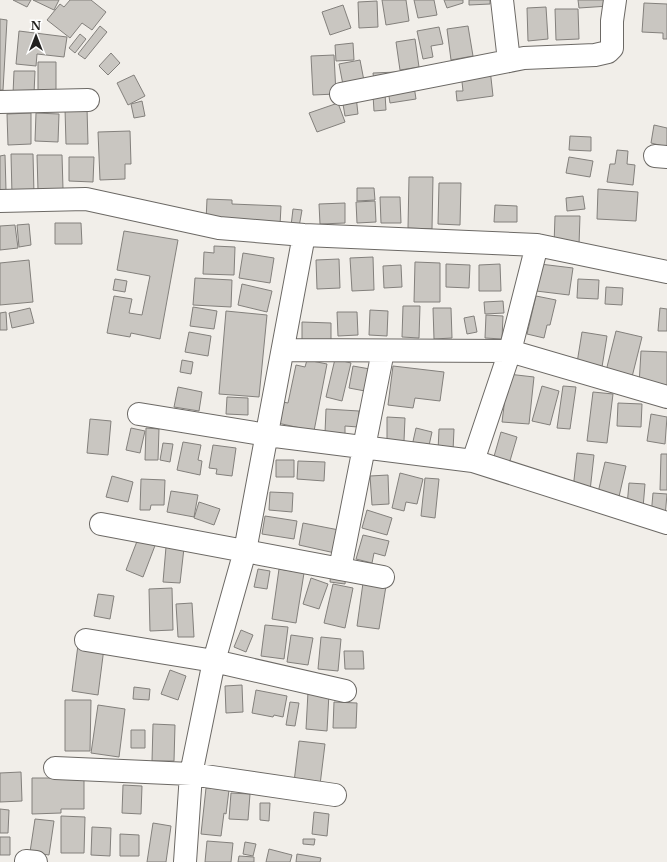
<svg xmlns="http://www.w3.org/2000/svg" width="667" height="862" font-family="'Libre Baskerville',serif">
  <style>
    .building { fill: #c9c6c1; stroke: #83807c }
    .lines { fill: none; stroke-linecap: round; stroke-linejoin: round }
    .minor-casing { stroke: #6c6965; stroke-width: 24 }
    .minor { stroke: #fff; stroke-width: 22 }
  </style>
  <rect width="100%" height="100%" fill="#f1eee9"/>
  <path class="building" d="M13 0H31L27 7Z
    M33 0H59L54 10Z
    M70 0H91L106 12 92 30 82 23 70 38 47 20 60 4 64 7Z
    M382 0H406L409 21 386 25Z
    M414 0H434L437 15 418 18Z
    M444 0H463V3L447 8Z
    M469 0H490V4L469 5Z
    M578 0H608L609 6 579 8Z
    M377 1 378 27 359 28 358 2Z
    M644 3 667 4V39H663V33L642 32Z
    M343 5 351 28 330 35 322 12Z
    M546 7 548 39 528 41 527 8Z
    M555 9H578L579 39 556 40Z
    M0 19 7 20 3 90H0Z
    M100 26 107 32 85 59 78 54Z
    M468 26 473 56 451 60 447 29Z
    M439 27 443 44 431 46 433 57 423 59 417 31Z
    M19 31 67 37 64 57 37 54 36 66 16 64Z
    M80 34 86 39 75 53 69 48Z
    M415 39 419 67 400 70 396 42Z
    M353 43 354 60 336 61 335 45Z
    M111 53 120 63 108 75 99 66Z
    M334 55 336 94 313 95 311 56Z
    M360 60 365 86 344 90 339 64Z
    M38 62H56V93L38 94Z
    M490 69 493 96 457 101 456 91H463L461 73Z
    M14 71H35L34 94H13Z
    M397 72 398 81 374 82 373 73Z
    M134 75 145 96 128 105 117 83Z
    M414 86 416 99 390 103 388 90Z
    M385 94 386 110 374 111 373 95Z
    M356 96 358 114 345 116 342 98Z
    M142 101 145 116 134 118 131 104Z
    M338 103 345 122 317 132 309 113Z
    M87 108 88 144H66L65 109Z
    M31 113V144L8 145 7 114Z
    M36 113 59 114 58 142 35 141Z
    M654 125 667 128V147L651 143Z
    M130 131 131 164H125V179L100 180 98 132Z
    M570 136 591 137V151L569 150Z
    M617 150 628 151 627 164 635 165 633 185 607 182 610 164H615Z
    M11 154H33L34 194 12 195Z
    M5 155 6 190H0V156Z
    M37 155H62L63 189 38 190Z
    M69 157H94L93 182 69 181Z
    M569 157 593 161 590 177 566 173Z
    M409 177H433L432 229 408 228Z
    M439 183H461L460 225 438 224Z
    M357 188H374L375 200 357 201Z
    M598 189 638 192 636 221 597 219Z
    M583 196 585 209 567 211 566 198Z
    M380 197H400L401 223H381Z
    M207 199 232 200V204L281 206 280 225 206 221Z
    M375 201 376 222 357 223 356 202Z
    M345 203V223L320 224 319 204Z
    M495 205 517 206V222H494Z
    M293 209 302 210 299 227 291 226Z
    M555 216H580L579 245H554Z
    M55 223H81L82 244H55Z
    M29 224 31 245 19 247 17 225Z
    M15 225 18 248 0 250V226Z
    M124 231 178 240 160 339 131 333 130 337 107 333 114 296 132 299 129 313 142 315 150 276 117 270Z
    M214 246 235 247 234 275 203 274 204 252 214 253Z
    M243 253 274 258 270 283 239 278Z
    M373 257 374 290 352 291 350 258Z
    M339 259 340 288 317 289 316 260Z
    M29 260 33 302 0 305V263Z
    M415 262 440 263V302H414Z
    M446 264 470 265 469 288 446 287Z
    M500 264 501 291H479V265Z
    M540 264 573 268 569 295 536 291Z
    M401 265 402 287 384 288 383 266Z
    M195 278 232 280 231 307 193 305Z
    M115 279 127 281 125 292 113 290Z
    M578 279 599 280 598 299 577 298Z
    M242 284 272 291 267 312 238 305Z
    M606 287 623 288 622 305 605 304Z
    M536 296 556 300 550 325H547L544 338 527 334Z
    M503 301 504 313 485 314 484 302Z
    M403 306H420L419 338 402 337Z
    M193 307 217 311 214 329 190 326Z
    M30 308 34 323 12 328 9 313Z
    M433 308H451L452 338 434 339Z
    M660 308 667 309V331H658Z
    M370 310 388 311 387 336 369 335Z
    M226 311 267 315 259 397 219 394Z
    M6 312 7 330H0V313Z
    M337 312H357L358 335 338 336Z
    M486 315 503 316 502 339 485 338Z
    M474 316 477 332 467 334 464 318Z
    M302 322 331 323V341L302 340Z
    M616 331 642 337 631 381 605 375Z
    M189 332 211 336 208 356 185 352Z
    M582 332 607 336 602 367 577 363Z
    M641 351 667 352V387L639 385Z
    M335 359 351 363 342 401 326 397Z
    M182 360 193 362 191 374 180 372Z
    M307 360 327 364 314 431 273 422 278 401 288 403 296 365 305 367Z
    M353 366 370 369 365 391 349 388Z
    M393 366 444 372 440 401 415 398 413 408 388 405Z
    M508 374 534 377 529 424 502 422Z
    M542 386 559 391 550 425 532 421Z
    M563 386 576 387 570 429 557 428Z
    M178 387 202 392 199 411 174 407Z
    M593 392 613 394 607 443 587 441Z
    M227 397 248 398V415L226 414Z
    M618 403 642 404 641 427 617 426Z
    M326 409 359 411 358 427 345 426V435L325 433Z
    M651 414 667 417 665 444 647 441Z
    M387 417 405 418 404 441H387Z
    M90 419 111 421 108 455 87 453Z
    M131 428 145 431 140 453 126 450Z
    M146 428 159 429 158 460H145Z
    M416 428 432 432 428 450 412 446Z
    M439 429H454L453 451H438Z
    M501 432 517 437 507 471 491 467Z
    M183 442 201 445 198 460 202 461 200 475 177 470Z
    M163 443 173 444 170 462 160 460Z
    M213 445 236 448 232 476 216 474 217 469 209 468Z
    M577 453 594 455 590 491 573 489Z
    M661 454H667V490H660Z
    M276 460H294V477H276Z
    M298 461 325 462 324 481 297 479Z
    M605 462 626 466 618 501 597 497Z
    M400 473 423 479 417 504 406 502 404 511 392 508Z
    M388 475 389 504 372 505 370 476Z
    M112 476 133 482 128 502 106 497Z
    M425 478 439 479 435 518 421 516Z
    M141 479 165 480 164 505H151L150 510H140Z
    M629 483 645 484 643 508 627 506Z
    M171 491 198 495 194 517 167 512Z
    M270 492 293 493 292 512 269 510Z
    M653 493 667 494 665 517 651 516Z
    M199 502 220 509 214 525 194 518Z
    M367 510 392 518 387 535 362 528Z
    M265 516 297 521 294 539 262 534Z
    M303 523 339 530 335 553 299 545Z
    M363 535 389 541 385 556 374 553 372 563 356 559Z
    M139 536 156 543 143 577 126 570Z
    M166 547 184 548 180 583 163 582Z
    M258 569 270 571 267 589 254 587Z
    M279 569 304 573 296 623 272 619Z
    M331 572 346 574 345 584 330 582Z
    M311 578 328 584 319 609 303 604Z
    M363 583 386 586 379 629 357 626Z
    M333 584 353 588 345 628 324 623Z
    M172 588 173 630 150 631 149 589Z
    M98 594 114 596 110 619 94 616Z
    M192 603 194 637H178L176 604Z
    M265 625 288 627 284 659 261 656Z
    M241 630 253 635 246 652 234 647Z
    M291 635 313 638 308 665 287 662Z
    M321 637 341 639 338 671 318 669Z
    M78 645 104 648 98 695 72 691Z
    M344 651H363L364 669H345Z
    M170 670 186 676 178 700 161 694Z
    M242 685 243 712 226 713 225 686Z
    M134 687 150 689 149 700 133 699Z
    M256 690 287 696 283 717 274 715 273 717 252 713Z
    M308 692 329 693 327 731 306 729Z
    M65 700H91L90 751H65Z
    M290 702 299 703 295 726 286 725Z
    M334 702 357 703 356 728H333Z
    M98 705 125 709 119 757 91 753Z
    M153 724 175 725 174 761H152Z
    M131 730H145V748H131Z
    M299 741 325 744 320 785 294 782Z
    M21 772 22 801 0 802V773Z
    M32 778H84V809H61V813L32 814Z
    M123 785 142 786 141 814 122 813Z
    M206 788 229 790 226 814 224 813 221 836 201 834Z
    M231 793 250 794 248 820 229 819Z
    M260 803H270L269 821 260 820Z
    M0 809 9 810 8 833H0Z
    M314 812 329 814 327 836 312 834Z
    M61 816 85 817 84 853H61Z
    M35 819 54 821 49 855 30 852Z
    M153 823 171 826 166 862H147Z
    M92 827 111 828 110 856 91 855Z
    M120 834 139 835V856H120Z
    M0 837H10V855H0Z
    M303 839H315L314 845 303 844Z
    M207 841 233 843 231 862H205Z
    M245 842 256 844 253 856 243 854Z
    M269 849 292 855 290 862H266Z
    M297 854 321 858 320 862H296Z
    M239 856 254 857V862H238Z"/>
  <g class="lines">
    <defs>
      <path id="minor" d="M502 0 509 61
        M341 94 524 58 595 55 608 52 612 48V21L615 0
        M0 102 88 100
        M655 156 667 157
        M0 201 86 199 219 228 304 235 537 245 667 272
        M283 350 510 351 667 397
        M139 414 267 435 473 461 510 351 537 245
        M473 461 667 523
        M101 524 383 577
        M340 569 383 351
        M86 640 214 661 345 691
        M55 768 191 774 335 795
        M26 861 36 862
        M185 862 191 774 214 661 245 551 304 235"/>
    </defs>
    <use href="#minor" class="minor-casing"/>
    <use href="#minor" class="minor"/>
  </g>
  <g transform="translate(36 36)" stroke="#ffffff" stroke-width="3" paint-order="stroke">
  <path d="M0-3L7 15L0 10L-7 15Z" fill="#22211f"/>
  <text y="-6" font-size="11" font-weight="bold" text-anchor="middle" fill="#22211f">N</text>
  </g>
</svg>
